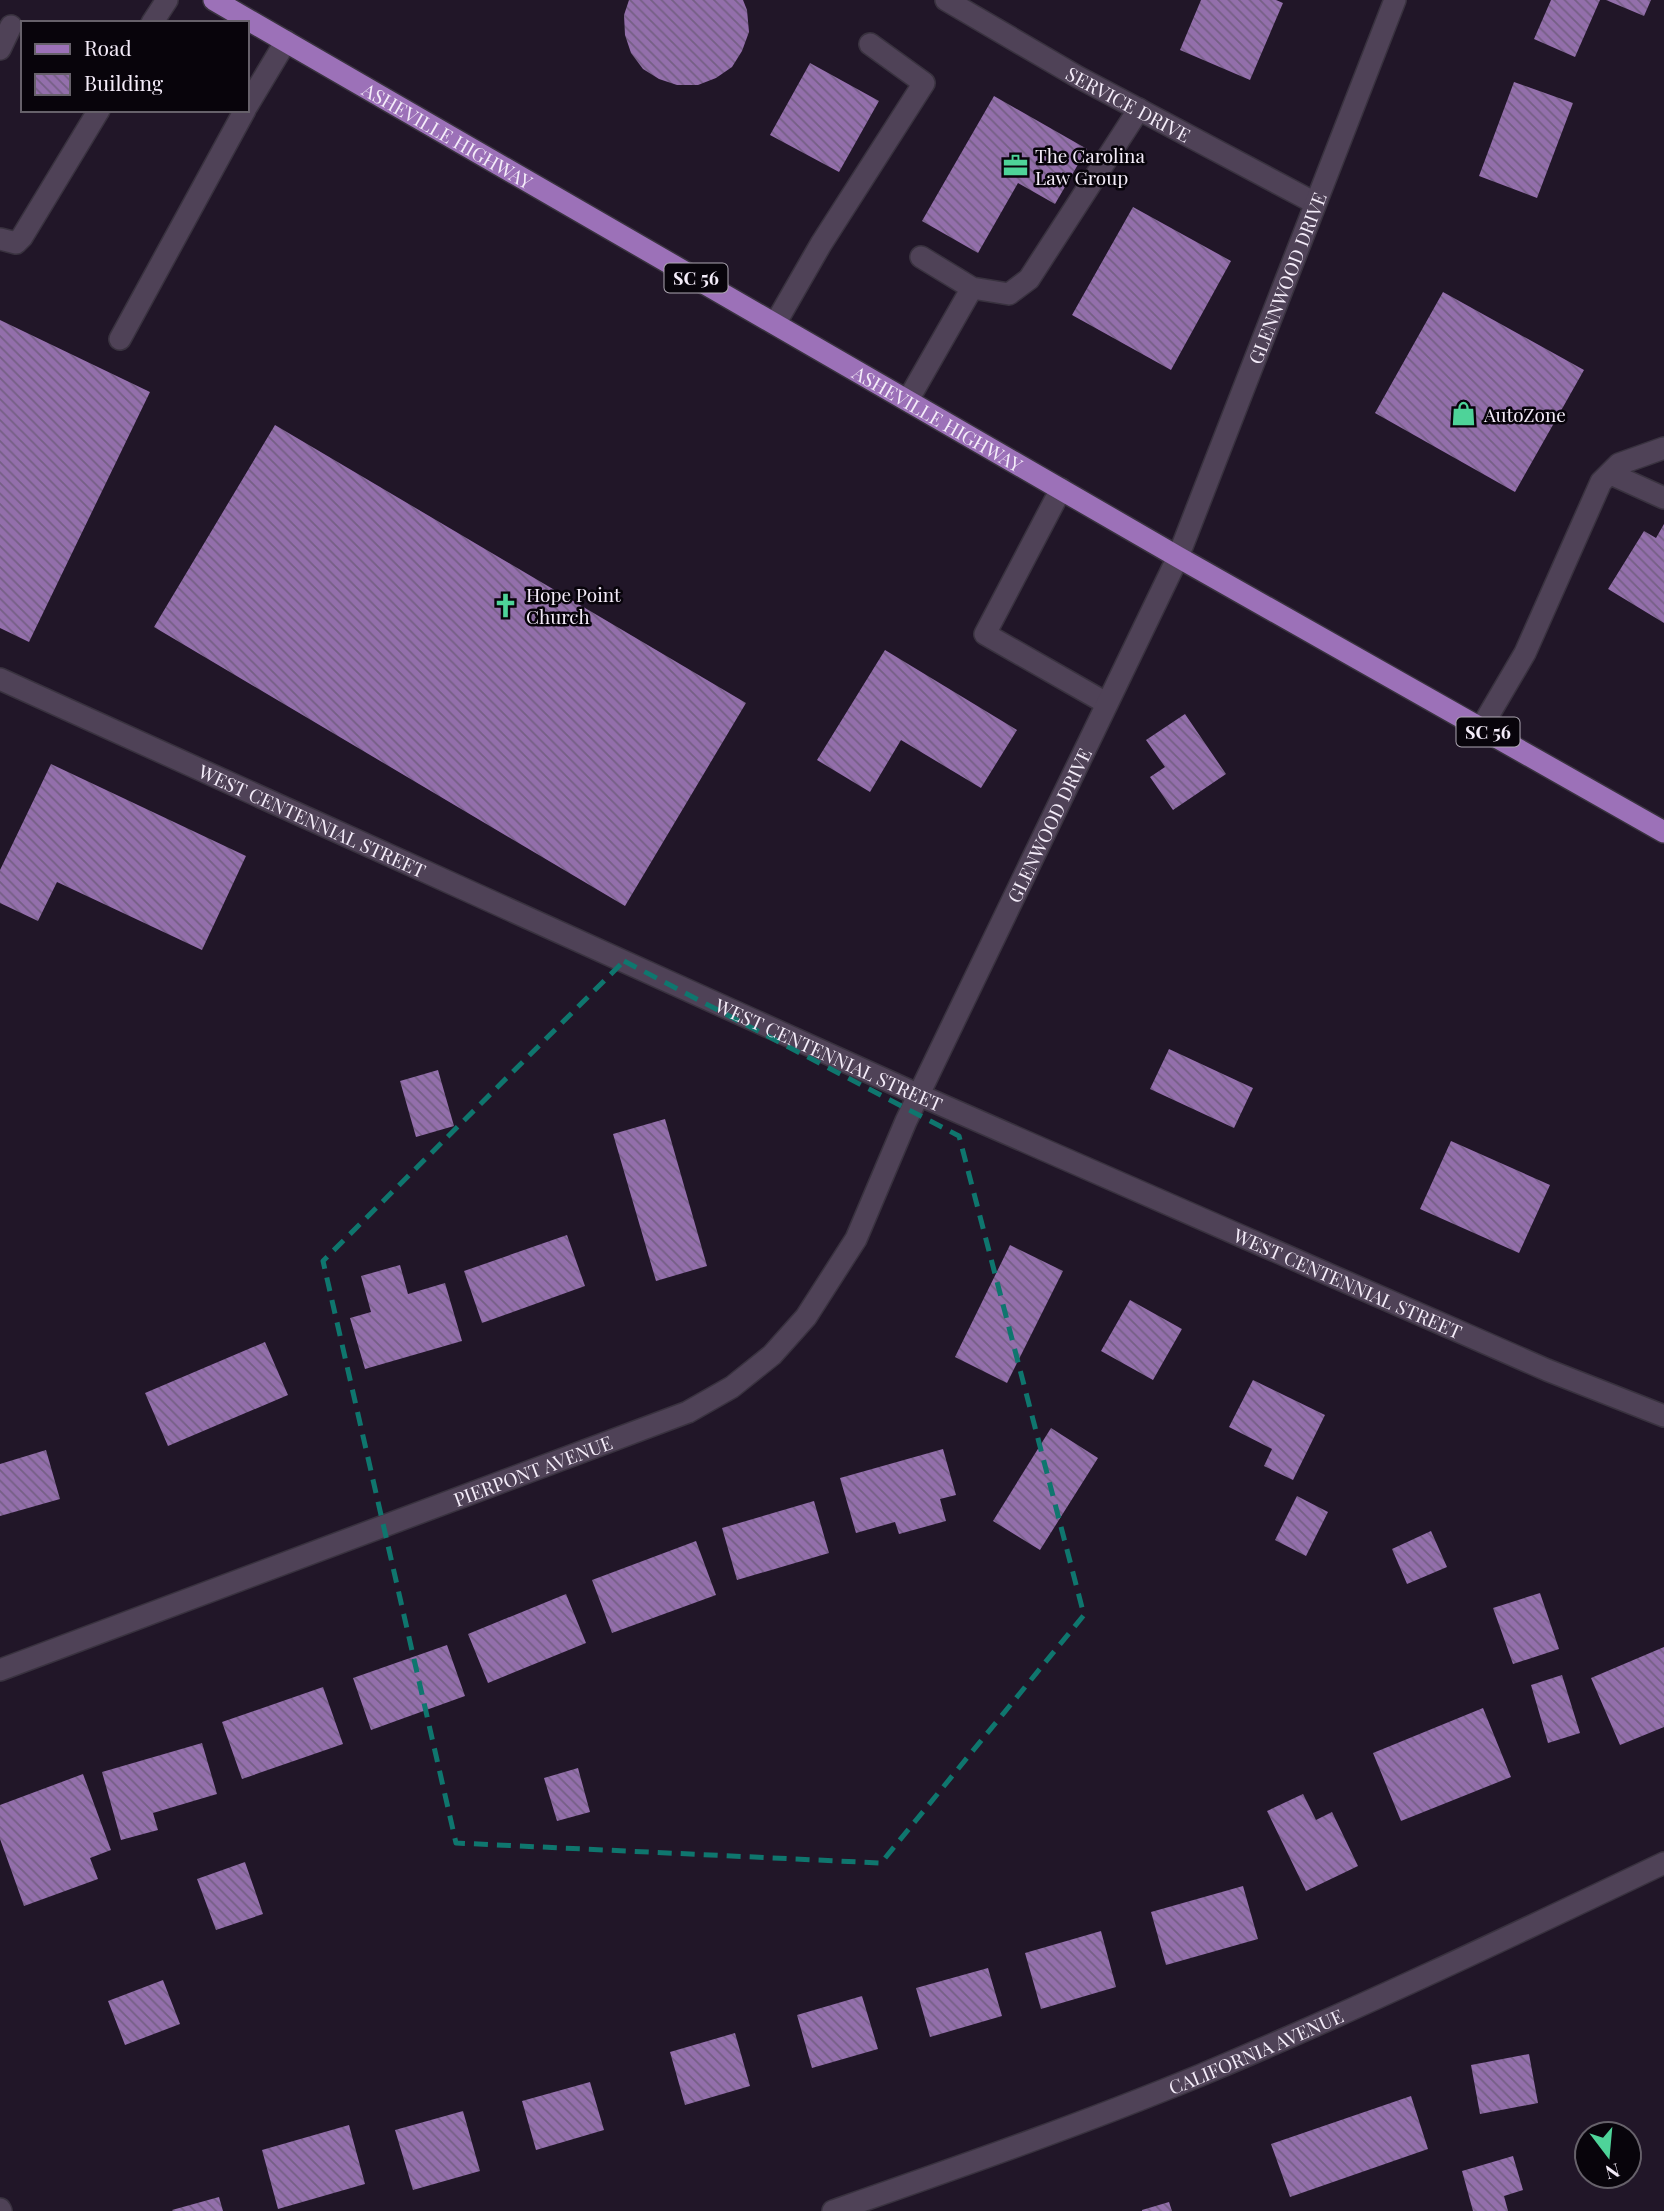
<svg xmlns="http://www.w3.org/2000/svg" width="1664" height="2211" font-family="'Playfair Display',serif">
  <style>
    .building { fill: url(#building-back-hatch) }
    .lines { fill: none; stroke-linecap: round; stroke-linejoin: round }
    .service-casing { stroke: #39323f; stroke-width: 24 }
    .minor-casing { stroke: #39323f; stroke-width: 24 }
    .secondary-casing { stroke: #39323f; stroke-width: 24 }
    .primary-casing { stroke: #39323f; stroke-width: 24 }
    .service { stroke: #4f4257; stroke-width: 21 }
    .minor { stroke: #4f4257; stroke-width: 21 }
    .secondary { stroke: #4f4257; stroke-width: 21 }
    .primary { stroke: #9c71b8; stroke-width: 21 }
    .marked { fill: none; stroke: #0f766e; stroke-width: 5; stroke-dasharray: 14 9; stroke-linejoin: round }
    .labels { text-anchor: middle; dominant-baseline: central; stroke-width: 5; stroke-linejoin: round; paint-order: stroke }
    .shield { fill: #08040b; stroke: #ada6b2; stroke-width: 2 }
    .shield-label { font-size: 18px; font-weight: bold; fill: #f4ecf9 }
    .street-label { font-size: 19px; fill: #f4ecf9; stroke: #08040b }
    .poi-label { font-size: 19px; fill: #f4ecf9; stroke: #08040b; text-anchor: start }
  </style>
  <defs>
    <pattern id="building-back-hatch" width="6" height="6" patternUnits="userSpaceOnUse" patternTransform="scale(1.75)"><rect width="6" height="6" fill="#936fab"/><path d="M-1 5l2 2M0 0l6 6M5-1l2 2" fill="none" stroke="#755f85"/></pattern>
  </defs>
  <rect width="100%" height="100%" fill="#211628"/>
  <path class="building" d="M629 0H743L747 10 749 32 742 51 732 67 716 78 698 85H677L659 79 643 69 631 53 625 35 624 15Z
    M1201 0H1276L1283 3 1250 80 1180 50Z
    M1551 0H1600L1575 57 1534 39Z
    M1606 0H1651L1644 16Z
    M810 63 879 101 839 172 770 135Z
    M1514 82 1573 103 1537 198 1479 176Z
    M994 96 1087 149 1055 204 1018 183 978 253 922 221Z
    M1133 207 1231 261 1171 370 1072 315Z
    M1443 292 1584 370 1515 492 1375 413Z
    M0 320 150 392 29 642 0 628Z
    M275 425 746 703 625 906 154 627Z
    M1664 524V623L1608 589 1644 531 1656 538Z
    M885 650 1017 730 981 788 901 740 870 792 817 760Z
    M1185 714 1226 774 1173 810 1150 777 1165 767 1146 740Z
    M51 764 246 856 202 950 57 882 38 921 0 903V870Z
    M1169 1049 1253 1088 1234 1128 1150 1089Z
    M438 1070 454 1126 416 1137 400 1081Z
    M665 1119 707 1266 656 1281 613 1134Z
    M1451 1141 1550 1185 1519 1253 1420 1209Z
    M567 1235 585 1286 482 1323 464 1271Z
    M1010 1245 1063 1271 1007 1383 955 1357Z
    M400 1265 408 1294 445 1283 462 1341 365 1369 350 1318 371 1312 361 1276Z
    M1130 1300 1182 1329 1153 1380 1101 1351Z
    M265 1342 288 1395 168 1446 145 1393Z
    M1253 1380 1325 1415 1293 1480 1264 1466 1272 1449 1229 1427Z
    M1051 1428 1098 1458 1040 1550 993 1521Z
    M943 1449 956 1495 940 1499 946 1521 899 1534 895 1522 856 1533 840 1478Z
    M46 1450 60 1499 0 1516V1464Z
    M1297 1496 1328 1512 1306 1556 1275 1540Z
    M814 1501 829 1553 737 1580 722 1528Z
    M1431 1531 1447 1567 1407 1584 1392 1549Z
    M696 1541 716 1595 612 1633 592 1580Z
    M1540 1593 1559 1649 1513 1664 1493 1608Z
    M566 1594 586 1643 488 1683 468 1634Z
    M447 1645 465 1696 371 1730 353 1678Z
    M1664 1647V1727L1620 1745 1591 1678Z
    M1562 1675 1580 1733 1548 1743 1531 1685Z
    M323 1687 343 1744 242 1779 222 1722Z
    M1483 1708 1511 1777 1401 1821 1373 1753Z
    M202 1743 217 1794 153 1813 158 1830 121 1840 102 1772Z
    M578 1768 590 1812 557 1821 544 1778Z
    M83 1774 111 1850 90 1858 98 1879 24 1906 0 1839V1805Z
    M1303 1794 1316 1820 1332 1812 1358 1866 1306 1891 1267 1811Z
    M245 1862 263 1914 216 1930 197 1879Z
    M1243 1886 1258 1939 1166 1965 1151 1912Z
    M1101 1931 1116 1987 1041 2009 1025 1953Z
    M988 1968 1002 2016 930 2037 916 1988Z
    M163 1980 180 2024 125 2045 108 2001Z
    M862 1996 878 2049 812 2068 797 2015Z
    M735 2033 750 2086 685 2105 670 2052Z
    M1529 2054 1538 2103 1480 2114 1471 2065Z
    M590 2082 604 2130 536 2150 522 2101Z
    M1411 2096 1428 2149 1290 2197 1271 2144Z
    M463 2111 480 2171 413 2190 395 2130Z
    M349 2125 365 2184 278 2209 262 2150Z
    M1513 2156 1523 2190 1504 2196 1508 2211H1473L1462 2171Z
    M219 2197 223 2211H173L172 2210Z
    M1169 2202 1172 2211H1142V2210Z"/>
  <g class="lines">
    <defs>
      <path id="service" d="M152 23 167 0
        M0 49 11 26
        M247 106 286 41
        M0 239 16 243 22 237 99 110
        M921 257 972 288 1009 294 1029 279 1139 109
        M775 324 821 244 924 83 870 44
        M120 339 245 110
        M908 400 972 288
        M1611 474 1664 498
        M1061 489 985 634 1106 703
        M1481 728 1525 653 1601 482 1619 464 1664 448"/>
      <g id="minor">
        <path id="s1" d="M946 0 1078 77 1315 203"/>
        <path id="s2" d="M0 679 919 1095 1547 1370 1664 1416"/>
        <path id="s3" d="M0 1670 688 1412 732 1387 772 1355 806 1317 856 1239 906 1121 1178 557 1395 0"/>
        <path d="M0 2209 1 2211"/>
      </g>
      <g id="secondary">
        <path id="s4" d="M833 2211C956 2168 1080 2125 1201 2075 1358 2009 1511 1936 1664 1863"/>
      </g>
      <g id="primary">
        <path id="s5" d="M214 0 1178 557 1664 832"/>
      </g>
    </defs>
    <use href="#service" class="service-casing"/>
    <use href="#minor" class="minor-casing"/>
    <use href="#secondary" class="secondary-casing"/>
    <use href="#primary" class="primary-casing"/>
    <use href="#service" class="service"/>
    <use href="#minor" class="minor"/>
    <use href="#secondary" class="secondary"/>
    <use href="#primary" class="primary"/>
  </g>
  <path class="marked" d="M624 961 959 1136 1084 1615 881 1863 456 1843 323 1261Z"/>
  <defs>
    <symbol id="office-bare" viewBox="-9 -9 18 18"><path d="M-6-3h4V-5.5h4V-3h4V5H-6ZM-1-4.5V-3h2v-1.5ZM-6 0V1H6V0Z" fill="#4ed399" stroke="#08040b" stroke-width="2.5" paint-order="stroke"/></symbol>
    <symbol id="shop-bare" viewBox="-9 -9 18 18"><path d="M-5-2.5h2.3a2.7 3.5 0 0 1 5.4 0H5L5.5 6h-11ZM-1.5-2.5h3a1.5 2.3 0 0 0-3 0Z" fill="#4ed399" stroke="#08040b" stroke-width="2.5" paint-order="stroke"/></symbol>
    <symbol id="church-bare" viewBox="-9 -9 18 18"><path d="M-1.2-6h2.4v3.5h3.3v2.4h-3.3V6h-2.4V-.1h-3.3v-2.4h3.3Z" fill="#4ed399" stroke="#08040b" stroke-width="2.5" paint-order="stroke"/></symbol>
  </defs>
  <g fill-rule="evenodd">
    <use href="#office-bare" x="998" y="148" width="35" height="35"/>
    <use href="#shop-bare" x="1446" y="396" width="35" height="35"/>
    <use href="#church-bare" x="488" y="588" width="35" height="35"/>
  </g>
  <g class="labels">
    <g class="shield">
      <rect x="664.5" y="263.5" width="63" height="29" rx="5"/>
      <rect x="1456.5" y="717.5" width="63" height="29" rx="5"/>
    </g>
    <g class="shield-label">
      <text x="696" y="278">SC 56</text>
      <text x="1488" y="732">SC 56</text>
    </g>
    <g class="street-label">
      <text stroke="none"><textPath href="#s1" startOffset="210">SERVICE DRIVE</textPath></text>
      <text stroke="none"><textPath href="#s5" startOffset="270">ASHEVILLE HIGHWAY</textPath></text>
      <text stroke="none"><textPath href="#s3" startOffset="2034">GLENNWOOD DRIVE</textPath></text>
      <text stroke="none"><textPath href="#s5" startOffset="836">ASHEVILLE HIGHWAY</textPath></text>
      <text stroke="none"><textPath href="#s2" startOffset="343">WEST CENTENNIAL STREET</textPath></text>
      <text stroke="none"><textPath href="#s3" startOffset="1437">GLENWOOD DRIVE</textPath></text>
      <text stroke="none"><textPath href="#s2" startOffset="910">WEST CENTENNIAL STREET</textPath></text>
      <text stroke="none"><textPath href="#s2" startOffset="1477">WEST CENTENNIAL STREET</textPath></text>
      <text stroke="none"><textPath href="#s3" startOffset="569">PIERPONT AVENUE</textPath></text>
      <text stroke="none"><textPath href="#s4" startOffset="452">CALIFORNIA AVENUE</textPath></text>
    </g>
    <g class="poi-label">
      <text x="1035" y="155">The Carolina<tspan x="1035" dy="22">Law Group</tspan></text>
      <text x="1484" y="414">AutoZone</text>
      <text x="526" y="594">Hope Point<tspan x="526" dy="22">Church</tspan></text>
    </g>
  </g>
  <rect x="21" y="21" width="228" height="91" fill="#08040b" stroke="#66616a" stroke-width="2"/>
  <rect x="35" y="44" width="35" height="10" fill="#9c71b8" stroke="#66616a" stroke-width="2"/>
  <text x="84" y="56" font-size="21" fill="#f4ecf9">Road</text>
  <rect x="35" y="74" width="35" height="21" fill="url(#building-back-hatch)" stroke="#66616a" stroke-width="2"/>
  <text x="84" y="91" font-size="21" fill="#f4ecf9">Building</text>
  <g transform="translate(1608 2155) rotate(164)"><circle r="33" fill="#08040b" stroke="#66616a" stroke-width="2"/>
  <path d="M0-5L12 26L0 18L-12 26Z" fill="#4ed399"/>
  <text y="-10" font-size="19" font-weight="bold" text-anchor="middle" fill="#f4ecf9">N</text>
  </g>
</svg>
